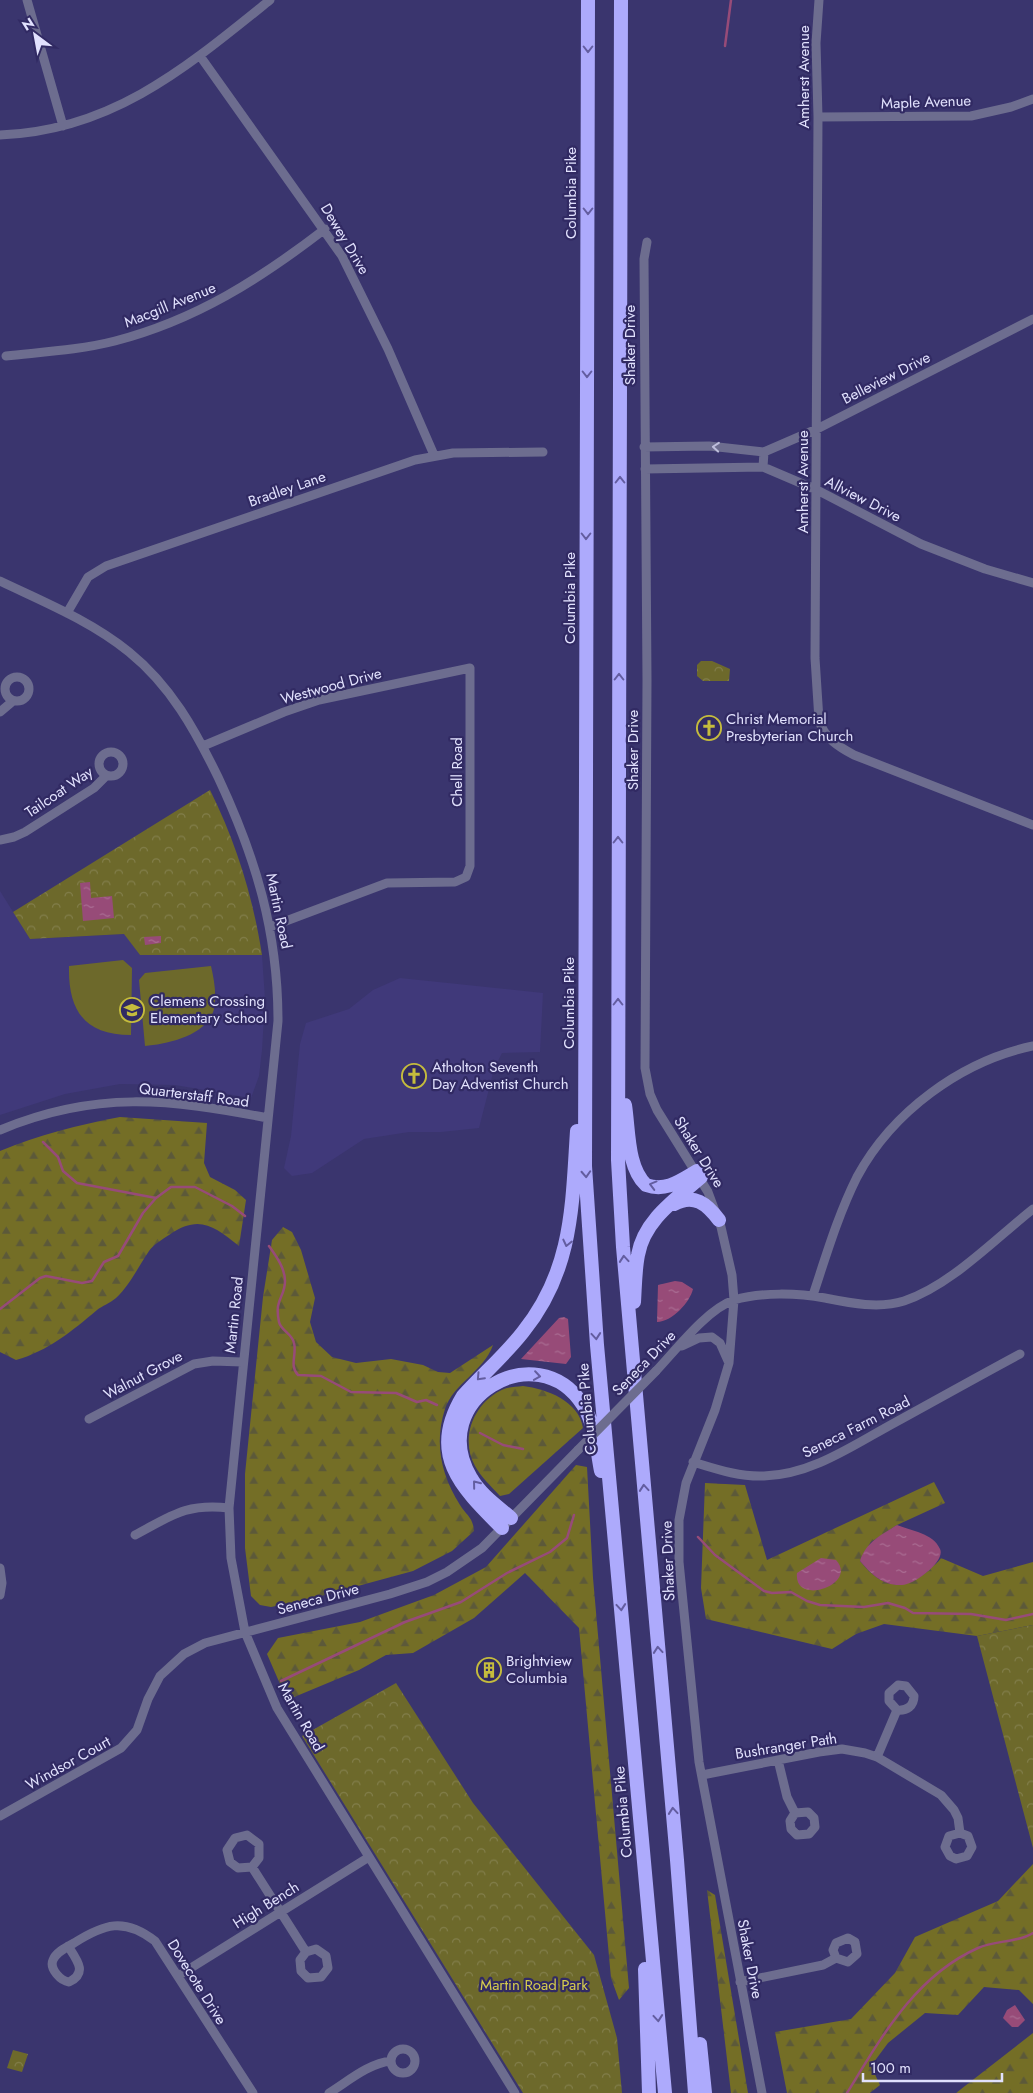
<svg xmlns="http://www.w3.org/2000/svg" width="1033" height="2093" font-family="Jost,sans-serif">
  <style>
    .built { fill: #40397a }
    .grass { fill: #6d692b }
    .forest { fill: url(#forest-firs) }
    .park { fill: url(#park-crowns) }
    .water { fill: url(#water-ripples) }
    .lines { fill: none; stroke-linecap: round; stroke-linejoin: round }
    .stream { stroke: #974b78; stroke-width: 2.5 }
    .minor { stroke: #6d6d8f; stroke-width: 9 }
    .highway { stroke: #adaafc; stroke-width: 14 }
    .minor-bridge { stroke: #6d6d8f; stroke-width: 9 }
    .oneway { stroke: #635da0 }
    .oneway2 { stroke: #bebedc }
    .labels { text-anchor: middle; dominant-baseline: central; stroke-width: 4.5; stroke-linejoin: round; paint-order: stroke }
    .street-label { font-size: 15px; fill: #e1e1fd; stroke: #312a63 }
    .poi-label { font-size: 15px; fill: #e1e1fd; stroke: #312a63; text-anchor: start }
    .park-label { font-size: 15px; fill: #d6cd4d; stroke: #312a63 }
  </style>
  <defs>
    <pattern id="forest-firs" width="22" height="20" patternUnits="userSpaceOnUse" patternTransform="scale(1.25)"><rect width="22" height="20" fill="#746e26"/><path d="M5 1l3.5 6h-7zM16 11l3.5 6h-7z" fill="#5c5939"/></pattern>
    <pattern id="park-crowns" width="20" height="18" patternUnits="userSpaceOnUse" patternTransform="scale(1.25)"><rect width="20" height="18" fill="#6d692b"/><path d="M2 6a3 3 0 1 1 6 0M12 15a3 3 0 1 1 6 0" fill="none" stroke="#827e4b"/></pattern>
    <pattern id="water-ripples" width="26" height="14" patternUnits="userSpaceOnUse" patternTransform="scale(1.25)"><rect width="26" height="14" fill="#974b78"/><path d="M2 4q2-2 4 0t4 0M15 11q2-2 4 0t4 0" fill="none" stroke="#aa6d93"/></pattern>
  </defs>
  <rect width="100%" height="100%" fill="#3a356e"/>
  <path class="built" d="M0 891 30 939 125 934 140 955H262L265 999 262 1050 259 1076 251 1098 175 1085 120 1084 65 1094 0 1115Z
    M400 978 543 993 540 1052 502 1053 494 1069 479 1128 441 1132H409L364 1139 312 1173 292 1176 284 1168 291 1136 300 1044 306 1023 349 1009 373 990Z"/>
  <path class="grass" d="M123 960 132 968 131 1035C85 1035 68 1011 69 966Z
    M211 966C214 979 217 995 214 1009 207 1036 167 1044 145 1046L139 980 145 973Z"/>
  <path class="forest" d="M120 1117 207 1123 204 1163 210 1177 235 1190 246 1200 239 1246C214 1226 199 1214 169 1235 163 1239 153 1245 149 1251 138 1267 130 1285 116 1298 110 1303 102 1306 97 1310 72 1331 48 1351 16 1360L0 1352V1151C39 1135 78 1125 120 1117Z
    M283 1227 292 1232 301 1250 315 1298 310 1322 316 1342 332 1357 356 1363 391 1359 423 1365 438 1372 450 1373 493 1345C484 1371 453 1384 445 1409 434 1443 441 1475 460 1505 466 1515 473 1517 474 1531L452 1551 413 1571 310 1599 271 1607 260 1605 251 1596 245 1548V1474L263 1297 272 1240Z
    M523 1386C547 1389 579 1401 583 1428L509 1494 500 1496C491 1486 481 1477 475 1466 459 1437 475 1401 504 1389 509 1387 516 1387 523 1386Z
    M576 1465 587 1467 593 1578 629 1988 619 2000 611 1978 579 1628 525 1573 474 1618 413 1653 386 1655 359 1670 287 1700 267 1654 278 1638 360 1622 434 1595 486 1567Z
    M934 1482 945 1503 897 1525 871 1542 860 1561C881 1588 904 1593 930 1569 934 1565 938 1563 941 1558L983 1576 1033 1562V1625L977 1636 884 1624 856 1634 832 1649 706 1619 701 1588 705 1483 745 1485 767 1560Z
    M1033 1864V2004L1019 1990 984 1987 958 2015 925 2013 888 2043 871 2066 880 2085 870 2093H787L775 2032 851 2019 895 1973 915 1937 998 1901Z
    M707 1890 715 1895 748 2093H731Z
    M1033 2033V2093H956Z"/>
  <path class="park" d="M701 661H712L730 669 729 681H703L697 676V665Z
    M210 790C236 842 253 897 262 955H140L124 934 30 939 13 912Z
    M1033 1625V1848L977 1636Z
    M396 1683 473 1803 594 1955 617 2038 622 2093H523L302 1736Z
    M13 2050 28 2054 22 2072 7 2068Z"/>
  <path class="water" d="M90 882 91 898 112 896 114 918 83 921 80 883Z
    M161 936V943L145 945 144 937Z
    M675 1281 682 1282 693 1289C690 1302 672 1322 657 1322L658 1285Z
    M564 1317 568 1319 571 1357 566 1364 521 1359 559 1318Z
    M897 1525C911 1531 933 1533 940 1549 946 1561 914 1585 902 1585 883 1586 871 1574 860 1561 866 1542 881 1535 897 1525Z
    M821 1558 836 1560C859 1585 793 1607 797 1573Z
    M1015 2005 1025 2020 1018 2027H1012L1003 2018 1007 2010Z"/>
  <g class="lines">
    <path class="stream" d="M725 46 731 0
      M43 1142 58 1157 63 1171 77 1183 156 1198
      M269 1246C276 1256 285 1268 285 1281 285 1298 274 1298 279 1322 281 1331 292 1333 294 1343 297 1354 289 1366 298 1375L321 1376 351 1392 396 1393 417 1402 426 1400 437 1405
      M0 1309 40 1278 46 1276 82 1283 92 1281 104 1262 118 1256 143 1213 156 1198 171 1187H195L232 1206 245 1216
      M480 1433 503 1445 523 1449
      M698 1537 715 1555 764 1591 772 1593 791 1592 807 1601 820 1605 864 1607 888 1603 905 1608 913 1613 971 1614 1006 1620 1033 1614
      M281 1681 405 1622 461 1602 507 1573 550 1552 567 1538 574 1515
      M847 2093C881 2038 915 1976 978 1948 995 1940 1017 1943 1033 1933"/>
    <path class="minor" d="M27 0 63 126
      M819 0 816 43 818 117 815 658 819 720C824 738 839 747 854 755L1033 825
      M200 56 342 256 388 349 434 455
      M818 117 971 116 1011 107 1033 99
      M0 135C112 131 187 67 270 0
      M647 242 644 259 647 680 645 1068 650 1094 657 1110 708 1192 721 1227 732 1275 734 1300 729 1363 715 1410 686 1483 679 1520V1562L699 1762 762 2093
      M6 356C42 352 80 350 115 341 196 320 260 279 325 229
      M644 447 709 446 764 452
      M763 467 764 452 817 429 1033 319
      M645 469 763 467 817 490 921 544 985 569 1033 583
      M0 581C44 602 91 621 129 652 171 686 195 730 218 777 256 858 278 932 278 1021L229 1508 231 1558 245 1632 277 1708 515 2093
      M67 613 88 577 106 566 415 460 453 453 543 452
      M5 689a12 12 0 1 1 24 0a12 12 0 1 1-24 0Z
      M0 712 13 701
      M203 746 284 712 319 700 470 668V866L466 877 455 882 387 883 270 927
      M99 764a12 12 0 1 1 24 0a12 12 0 1 1-24 0Z
      M0 840 14 837 25 832 94 788 106 776
      M0 1130C96 1090 169 1099 268 1118
      M813 1295C826 1256 838 1215 857 1177 892 1112 961 1061 1033 1046
      M682 1346 699 1338 712 1337 720 1343 728 1361
      M656 1371C676 1350 707 1309 734 1300 761 1292 798 1293 825 1298 850 1303 879 1309 904 1301 950 1286 995 1239 1033 1209
      M89 1419 194 1364 213 1361 242 1362
      M693 1462C716 1469 739 1477 764 1476 812 1475 855 1444 896 1422 938 1399 979 1376 1020 1354
      M135 1535C171 1516 186 1503 229 1508
      M0 1568 2 1583 0 1595
      M877 1757 897 1710C907 1711 914 1706 914 1696L906 1686 898 1685 889 1693V1701L897 1710
      M778 1760 787 1797 795 1813 790 1821 791 1829 797 1835 809 1834 815 1827 814 1818 808 1812 795 1813
      M702 1775 819 1752 842 1749 865 1753 877 1757 941 1795 954 1810 958 1818 960 1833 949 1836 945 1847 950 1856 956 1859 967 1856 972 1847 968 1836 960 1833
      M0 1816 121 1748 137 1730 148 1699 160 1676 184 1654 205 1643 390 1594 427 1582 447 1572 482 1548 578 1450
      M252 1867 238 1868 230 1862 227 1850 235 1838 247 1835 259 1844V1858L252 1867 306 1952 300 1960 301 1971 308 1978 321 1977 328 1968 326 1956 316 1949 306 1952
      M68 1946C77 1960 88 1973 69 1982 61 1981 49 1969 53 1960 56 1952 67 1947 74 1943 104 1924 124 1917 155 1941L253 2093
      M178 1976 369 1857
      M740 1982 823 1965 836 1958 848 1962 857 1954 855 1942 848 1938 836 1943 833 1950 836 1958
      M391 2061a12 12 0 1 1 24 0a12 12 0 1 1-24 0Z
      M329 2093C347 2082 369 2063 391 2061"/>
    <path class="highway" d="M588 0 585 1166 597 1345 665 2093
      M621 0 618 1160 623 1247 677 1860 695 2093
      M625 1105C629 1131 627 1167 646 1185 666 1192 680 1181 697 1171
      M674 1204C694 1193 707 1204 719 1220
      M634 1302C635 1286 635 1270 638 1255 644 1220 676 1199 701 1177
      M511 1518C497 1506 480 1494 471 1478 424 1400 537 1333 583 1405 595 1424 597 1450 601 1471
      M502 1528C462 1488 427 1455 463 1396 483 1374 505 1355 523 1332 573 1270 572 1206 577 1131
      M645 1969 649 2093
      M700 2044 705 2093"/>
    <path class="minor-bridge" d="M578 1450 656 1371"/>
  </g>
  <defs><path id="oneway-chevron" d="M-2-3.5L2.5 0L-2 3.5" fill="none" stroke-width="1.6" stroke-linecap="round" stroke-linejoin="round" transform="scale(1.25)"/></defs>
  <g class="oneway">
    <use href="#oneway-chevron" transform="translate(588 49) rotate(90)"/>
    <use href="#oneway-chevron" transform="translate(588 211) rotate(90)"/>
    <use href="#oneway-chevron" transform="translate(587 374) rotate(90)"/>
    <use href="#oneway-chevron" transform="translate(620 480) rotate(-90)"/>
    <use href="#oneway-chevron" transform="translate(586 536) rotate(90)"/>
    <use href="#oneway-chevron" transform="translate(619 677) rotate(-90)"/>
    <use href="#oneway-chevron" transform="translate(618 840) rotate(-90)"/>
    <use href="#oneway-chevron" transform="translate(618 1002) rotate(-90)"/>
    <use href="#oneway-chevron" transform="translate(586 1174) rotate(87)"/>
    <use href="#oneway-chevron" transform="translate(653 1185) rotate(-165)"/>
    <use href="#oneway-chevron" transform="translate(567 1243) rotate(103)"/>
    <use href="#oneway-chevron" transform="translate(624 1259) rotate(-95)"/>
    <use href="#oneway-chevron" transform="translate(596 1336) rotate(85)"/>
    <use href="#oneway-chevron" transform="translate(537 1376) rotate(8)"/>
    <use href="#oneway-chevron" transform="translate(480 1377) rotate(133)"/>
    <use href="#oneway-chevron" transform="translate(476 1484) rotate(-129)"/>
    <use href="#oneway-chevron" transform="translate(644 1488) rotate(-95)"/>
    <use href="#oneway-chevron" transform="translate(621 1607) rotate(85)"/>
    <use href="#oneway-chevron" transform="translate(658 1650) rotate(-95)"/>
    <use href="#oneway-chevron" transform="translate(673 1811) rotate(-95)"/>
    <use href="#oneway-chevron" transform="translate(658 2018) rotate(85)"/>
  </g>
  <use class="oneway2" href="#oneway-chevron" transform="translate(716 447) rotate(-175)"/>
  <defs>
    <symbol id="church-ring" viewBox="-11 -11 22 22"><circle r="9.5" fill="#312a63" stroke="#c5bc3d" stroke-width="1.5"/><path d="M-1.2-6h2.4v3.5h3.3v2.4h-3.3V6h-2.4V-.1h-3.3v-2.4h3.3Z" fill="#c5bc3d"/></symbol>
    <symbol id="school-ring" viewBox="-11 -11 22 22"><circle r="9.5" fill="#312a63" stroke="#c5bc3d" stroke-width="1.5"/><path d="M0-5L7-2L0 1L-7-2ZM-4 1L0 2.5L4 1V4Q0 6-4 4Z" fill="#c5bc3d"/></symbol>
    <symbol id="building-ring" viewBox="-11 -11 22 22"><circle r="9.5" fill="#312a63" stroke="#c5bc3d" stroke-width="1.5"/><path d="M-4-6H4V6H1V3H-1V6H-4ZM-2.5-4.3h1.7v1.8h-1.7ZM.8-4.3h1.7v1.8H.8ZM-2.5-1h1.7V.8h-1.7ZM.8-1h1.7V.8H.8Z" fill="#c5bc3d"/></symbol>
  </defs>
  <g fill-rule="evenodd">
    <use href="#church-ring" x="695" y="714" width="28" height="28"/>
    <use href="#school-ring" x="118" y="996" width="28" height="28"/>
    <use href="#church-ring" x="400" y="1062" width="28" height="28"/>
    <use href="#building-ring" x="475" y="1656" width="28" height="28"/>
  </g>
  <g class="labels">
    <g class="street-label">
      <text transform="translate(804 77) rotate(-90)">Amherst Avenue</text>
      <text transform="translate(926 102) rotate(-2)">Maple Avenue</text>
      <text transform="translate(571 193) rotate(-90)">Columbia Pike</text>
      <text transform="translate(345 239) rotate(59)">Dewey Drive</text>
      <text transform="translate(170 305) rotate(-22)">Macgill Avenue</text>
      <text transform="translate(630 345) rotate(-90)">Shaker Drive</text>
      <text transform="translate(886 378) rotate(-27)">Belleview Drive</text>
      <text transform="translate(803 482) rotate(-90)">Amherst Avenue</text>
      <text transform="translate(287 489) rotate(-19)">Bradley Lane</text>
      <text transform="translate(863 499) rotate(27)">Allview Drive</text>
      <text transform="translate(570 598) rotate(-90)">Columbia Pike</text>
      <text transform="translate(331 686) rotate(-15)">Westwood Drive</text>
      <text transform="translate(633 750) rotate(-90)">Shaker Drive</text>
      <text transform="translate(457 772) rotate(-90)">Chell Road</text>
      <text transform="translate(59 792) rotate(-34)">Tailcoat Way</text>
      <text transform="translate(279 911) rotate(78)">Martin Road</text>
      <text transform="translate(569 1003) rotate(-90)">Columbia Pike</text>
      <text transform="translate(194 1095) rotate(7)">Quarterstaff Road</text>
      <text transform="translate(699 1152) rotate(58)">Shaker Drive</text>
      <text transform="translate(234 1315) rotate(-84)">Martin Road</text>
      <text transform="translate(644 1363) rotate(-46)">Seneca Drive</text>
      <text transform="translate(143 1375) rotate(-28)">Walnut Grove</text>
      <text transform="translate(587 1409) rotate(-95)">Columbia Pike</text>
      <text transform="translate(856 1427) rotate(-27)">Seneca Farm Road</text>
      <text transform="translate(668 1561) rotate(-92)">Shaker Drive</text>
      <text transform="translate(318 1599) rotate(-15)">Seneca Drive</text>
      <text transform="translate(301 1717) rotate(60)">Martin Road</text>
      <text transform="translate(786 1746) rotate(-9)">Bushranger Path</text>
      <text transform="translate(68 1763) rotate(-29)">Windsor Court</text>
      <text transform="translate(623 1812) rotate(-95)">Columbia Pike</text>
      <text transform="translate(266 1905) rotate(-32)">High Bench</text>
      <text transform="translate(750 1959) rotate(79)">Shaker Drive</text>
      <text transform="translate(197 1982) rotate(58)">Dovecote Drive</text>
    </g>
    <g class="poi-label">
      <text x="726" y="719">Christ Memorial<tspan x="726" dy="17">Presbyterian Church</tspan></text>
      <text x="150" y="1001">Clemens Crossing<tspan x="150" dy="17">Elementary School</tspan></text>
      <text x="432" y="1067">Atholton Seventh<tspan x="432" dy="17">Day Adventist Church</tspan></text>
      <text x="506" y="1661">Brightview<tspan x="506" dy="17">Columbia</tspan></text>
    </g>
    <g class="park-label">
      <text x="534" y="1985">Martin Road Park</text>
    </g>
  </g>
  <g transform="translate(35 35) rotate(328)" stroke="#312a63" stroke-width="4" paint-order="stroke">
  <path d="M0-4L9 19L0 12L-9 19Z" fill="#e1e1fd"/>
  <text y="-8" font-size="14" font-weight="bold" text-anchor="middle" fill="#e1e1fd">N</text>
  </g>
  <path d="M863 2073v8h139v-8" fill="none" stroke="#e1e1fd" stroke-width="2.5"/>
  <text x="870" y="2073" font-size="15" fill="#e1e1fd" stroke="#312a63" stroke-width="4" paint-order="stroke">100 m</text>
</svg>
